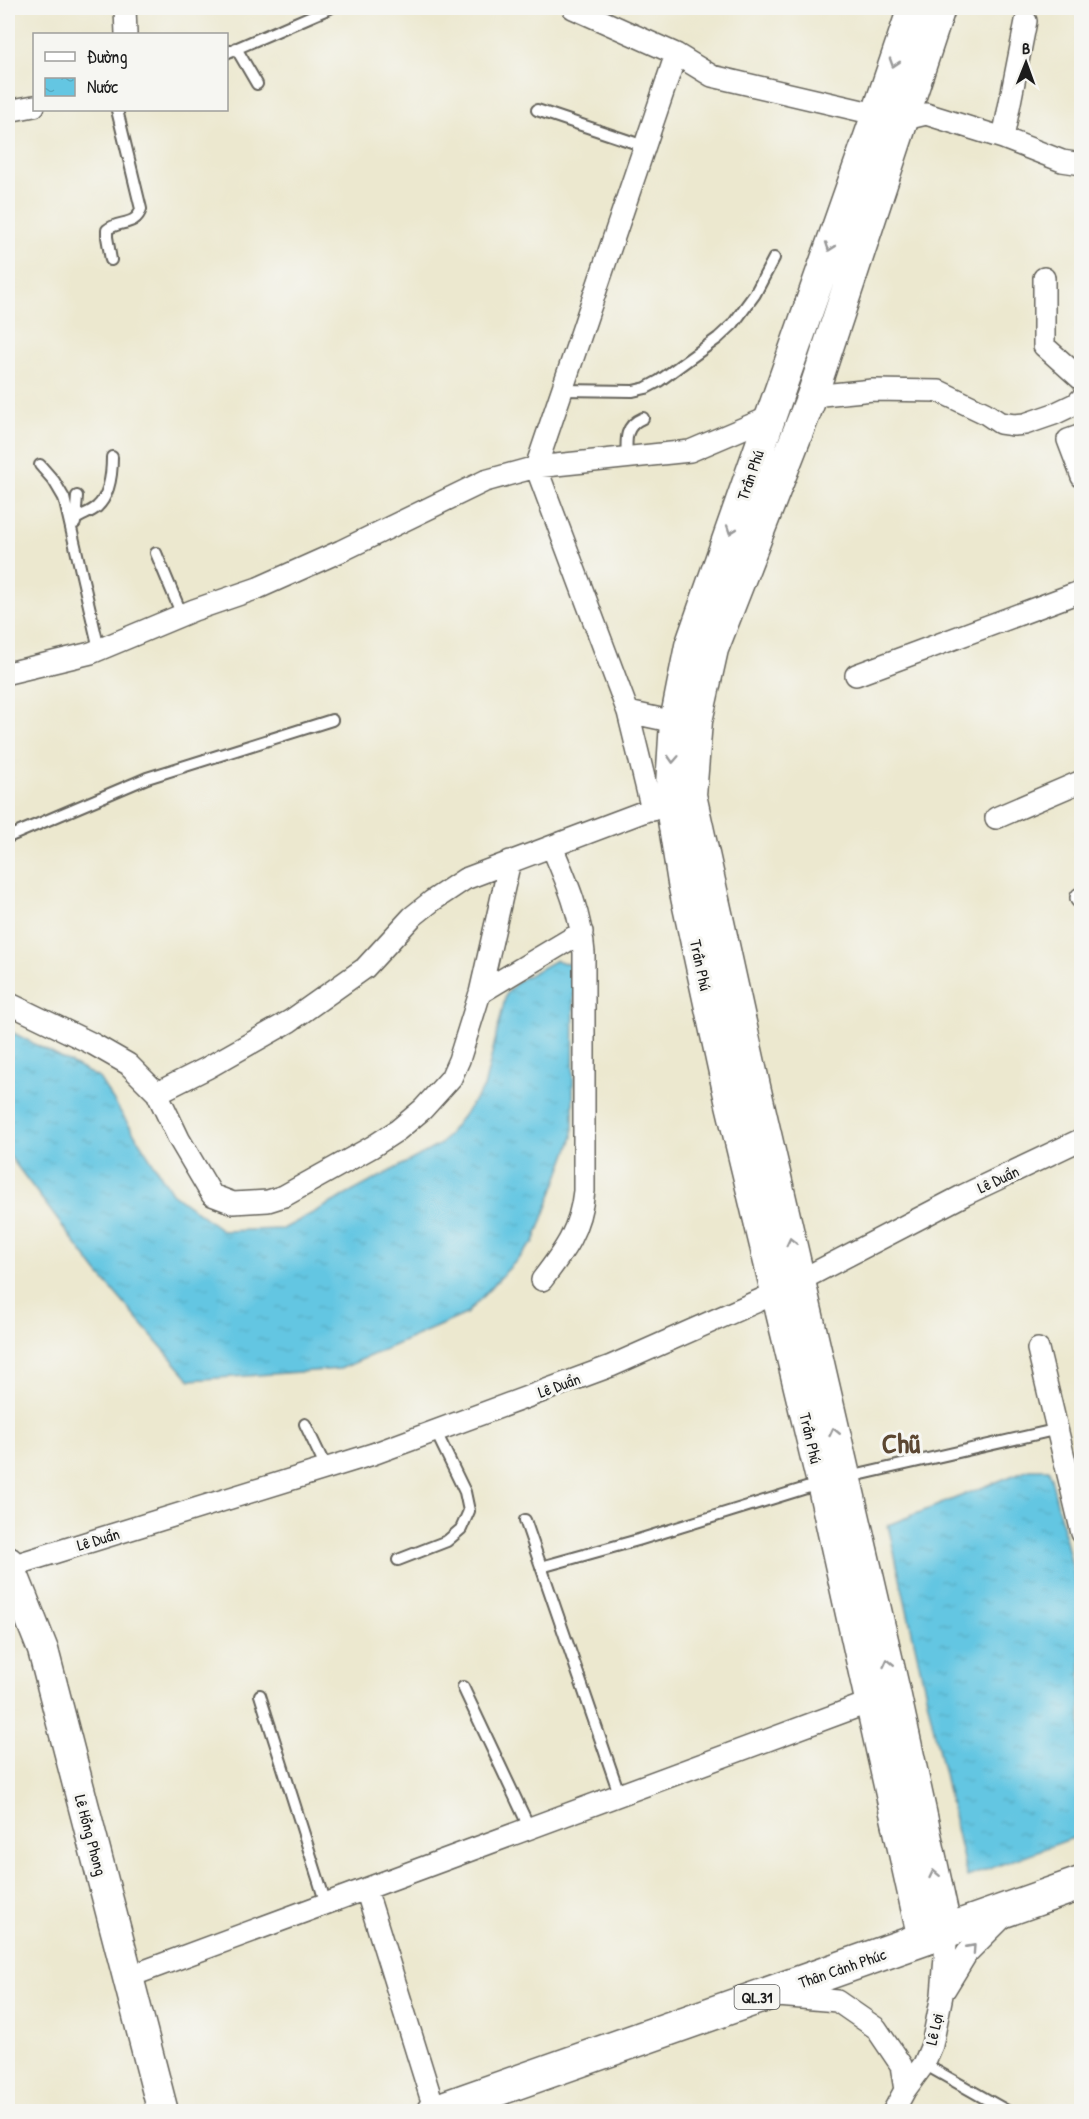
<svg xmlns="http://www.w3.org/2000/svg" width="1089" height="2119" font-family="'Patrick Hand',sans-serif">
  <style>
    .water { fill: url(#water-ripples); stroke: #40717f; stroke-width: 1.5 }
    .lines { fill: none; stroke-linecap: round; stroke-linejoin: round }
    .lane-casing { stroke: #65635b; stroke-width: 14 }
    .street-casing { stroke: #65635b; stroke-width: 24 }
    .secondary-casing { stroke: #65635b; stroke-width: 33 }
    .highway-casing { stroke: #65635b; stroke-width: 36 }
    .lane { stroke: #fff; stroke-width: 10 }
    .street { stroke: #fff; stroke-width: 21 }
    .secondary { stroke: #fff; stroke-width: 30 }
    .highway { stroke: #fff; stroke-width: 33 }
    .oneway { stroke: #999 }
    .labels { text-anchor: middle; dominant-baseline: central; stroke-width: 6; stroke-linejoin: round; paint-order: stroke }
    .shield { fill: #f6f6f2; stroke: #5d5d5c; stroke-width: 1.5 }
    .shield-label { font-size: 15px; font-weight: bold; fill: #1c1c1c }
    .street-label { font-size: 16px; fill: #1c1c1c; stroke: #f6f6f2 }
    .town-label { font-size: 28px; font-weight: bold; fill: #5c4732; stroke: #f6f6f2 }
  </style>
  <defs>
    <pattern id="water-ripples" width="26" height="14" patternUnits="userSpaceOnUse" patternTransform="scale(1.5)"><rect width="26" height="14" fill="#64c6e2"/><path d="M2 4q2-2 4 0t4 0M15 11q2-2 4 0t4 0" fill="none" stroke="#56aac1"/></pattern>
  </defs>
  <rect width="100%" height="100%" fill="#f6f6f2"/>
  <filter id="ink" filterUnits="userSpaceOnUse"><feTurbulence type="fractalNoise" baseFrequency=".0167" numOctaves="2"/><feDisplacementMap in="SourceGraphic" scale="12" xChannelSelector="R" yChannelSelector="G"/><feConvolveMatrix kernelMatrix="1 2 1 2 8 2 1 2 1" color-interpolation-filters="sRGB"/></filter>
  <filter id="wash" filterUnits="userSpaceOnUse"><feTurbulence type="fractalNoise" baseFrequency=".008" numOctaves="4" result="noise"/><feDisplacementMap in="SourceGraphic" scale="24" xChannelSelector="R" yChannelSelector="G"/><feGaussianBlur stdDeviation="1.35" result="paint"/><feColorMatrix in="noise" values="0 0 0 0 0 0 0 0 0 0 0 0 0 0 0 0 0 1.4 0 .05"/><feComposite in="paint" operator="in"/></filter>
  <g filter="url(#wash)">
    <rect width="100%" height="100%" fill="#ece8cf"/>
    <path class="water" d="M556 960 574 966 573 1137 534 1242 466 1314 340 1369 190 1380 97 1272 8 1154V1030L99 1078 172 1193 223 1231 283 1229 441 1144 484 1088 506 994 518 981Z
      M1029 1469H1049L1081 1604V1835L967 1877 888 1525Z"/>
  </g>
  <g filter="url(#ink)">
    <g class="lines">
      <defs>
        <path id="lane" d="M236 48 257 84
          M226 53 330 8
          M537 110 644 146
          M111 260 107 237V230C118 220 136 227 141 209L117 110
          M562 390 633 391 646 388 659 381 718 338 733 324 755 294 774 258
          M627 458C626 440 624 426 643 418
          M40 465 54 481 64 498 99 649
          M76 519C82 515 91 512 97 507 110 495 112 474 112 457
          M75 523 77 496
          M156 553 182 615
          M8 837 147 778 332 720
          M305 1424 326 1468
          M849 1477 1050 1431
          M525 1520 620 1796
          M398 1560 447 1541 461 1529 469 1511 465 1492 435 1430
          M541 1567 638 1540 819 1484
          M463 1687 530 1829
          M260 1695 326 1904
          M924 2064 1009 2112"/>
        <path id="street" d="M125 8 126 34
          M573 8 676 54 712 76 901 120 926 114 1003 138 1062 161 1082 164
          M8 111 34 106
          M1003 138 1026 21
          M1044 278V346L1082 380
          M812 396 873 390 939 391 985 413 1000 423 1014 425 1025 424 1054 414 1077 403 1082 398
          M1082 435 1068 440 1082 477
          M8 673 91 653 194 610 258 588 341 551 485 481 536 467 690 451 770 417
          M856 675 1082 591
          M628 712 675 722H689
          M652 810 628 712 536 467 676 54
          M996 818 1082 781
          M1081 898H1082
          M480 993 582 932
          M8 1003 93 1044 128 1064 157 1093 179 1139 212 1195 233 1203 268 1201 284 1196 372 1147 398 1130 423 1109 451 1078 459 1060 480 993 510 861
          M157 1093 207 1068 290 1021 365 968 412 917 432 901 465 879 664 804
          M542 1280C565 1250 580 1230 584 1191V953C581 914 567 882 552 847
          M1038 1349 1082 1533
          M8 1567 373 1454 611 1366 776 1293 964 1195 1082 1139
          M366 1889 435 2111
          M128 1977 881 1698
          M945 1989 967 1953 1004 1916
          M778 1996 837 2001 876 2028 901 2065 905 2090
          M893 2112 905 2090 924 2064 932 2045 942 1995 947 1931"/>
        <path id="secondary" d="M913 8 877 114 690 646 675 722 670 801 683 883 730 1100 822 1483 923 1939
          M940 8 812 396 713 649 697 721 691 795 756 1091 895 1692 947 1931
          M8 1562 43 1650 163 2112"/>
        <path id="highway" d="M433 2112 1082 1883"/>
      </defs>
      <use href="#lane" class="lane-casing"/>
      <use href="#street" class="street-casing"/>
      <use href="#secondary" class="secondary-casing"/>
      <use href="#highway" class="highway-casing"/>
      <use href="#lane" class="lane"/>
      <use href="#street" class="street"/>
      <use href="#secondary" class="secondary"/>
      <use href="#highway" class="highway"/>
    </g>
    <defs><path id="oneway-chevron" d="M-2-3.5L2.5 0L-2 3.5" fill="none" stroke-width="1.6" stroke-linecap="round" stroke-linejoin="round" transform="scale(1.5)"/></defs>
    <g class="oneway">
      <use href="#oneway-chevron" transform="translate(894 63) rotate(108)"/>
      <use href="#oneway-chevron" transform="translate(830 247) rotate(109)"/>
      <use href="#oneway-chevron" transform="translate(731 530) rotate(109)"/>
      <use href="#oneway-chevron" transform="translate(673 759) rotate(93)"/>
      <use href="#oneway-chevron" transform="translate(791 1242) rotate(-103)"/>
      <use href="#oneway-chevron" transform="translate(834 1432) rotate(-103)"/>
      <use href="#oneway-chevron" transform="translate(888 1663) rotate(-103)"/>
      <use href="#oneway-chevron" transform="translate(934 1874) rotate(-102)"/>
      <use href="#oneway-chevron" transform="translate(972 1948) rotate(-48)"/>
    </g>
  </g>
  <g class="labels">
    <rect class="shield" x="734.5" y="1985" width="45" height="24" rx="4.5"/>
    <g class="shield-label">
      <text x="757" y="1997">QL.31</text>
    </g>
    <g class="street-label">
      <text transform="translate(750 475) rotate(-71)">Trần Phú</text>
      <text transform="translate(701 965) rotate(78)">Trần Phú</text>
      <text transform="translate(998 1179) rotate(-25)">Lê Duẩn</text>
      <text transform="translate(559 1385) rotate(-20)">Lê Duẩn</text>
      <text transform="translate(811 1438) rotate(77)">Trần Phú</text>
      <text transform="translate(98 1539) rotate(-17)">Lê Duẩn</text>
      <text transform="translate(91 1835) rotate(75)">Lê Hồng Phong</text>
      <text transform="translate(842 1968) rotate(-19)">Thân Cảnh Phúc</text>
      <text transform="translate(934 2029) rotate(-77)">Lê Lợi</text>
    </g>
    <g class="town-label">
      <text x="901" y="1443">Chũ</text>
    </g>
  </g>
  <rect width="1089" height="2119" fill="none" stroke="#f6f6f2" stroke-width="30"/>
  <rect x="33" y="33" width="195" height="78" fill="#f6f6f2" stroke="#9f9f9c" stroke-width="1.5"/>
  <rect x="45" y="52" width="30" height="9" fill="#ffffff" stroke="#9f9f9c" stroke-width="1.5"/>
  <text x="87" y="63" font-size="18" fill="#1c1c1c">Đường</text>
  <rect x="45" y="78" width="30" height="18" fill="url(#water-ripples)" stroke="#9f9f9c" stroke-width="1.5"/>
  <text x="87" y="93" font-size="18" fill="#1c1c1c">Nước</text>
  <g transform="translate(1026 63) rotate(1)" stroke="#f6f6f2" stroke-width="4.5" paint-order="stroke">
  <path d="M0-4.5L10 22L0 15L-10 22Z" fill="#1c1c1c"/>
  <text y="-9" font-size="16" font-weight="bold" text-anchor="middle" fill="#1c1c1c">B</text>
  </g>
</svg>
